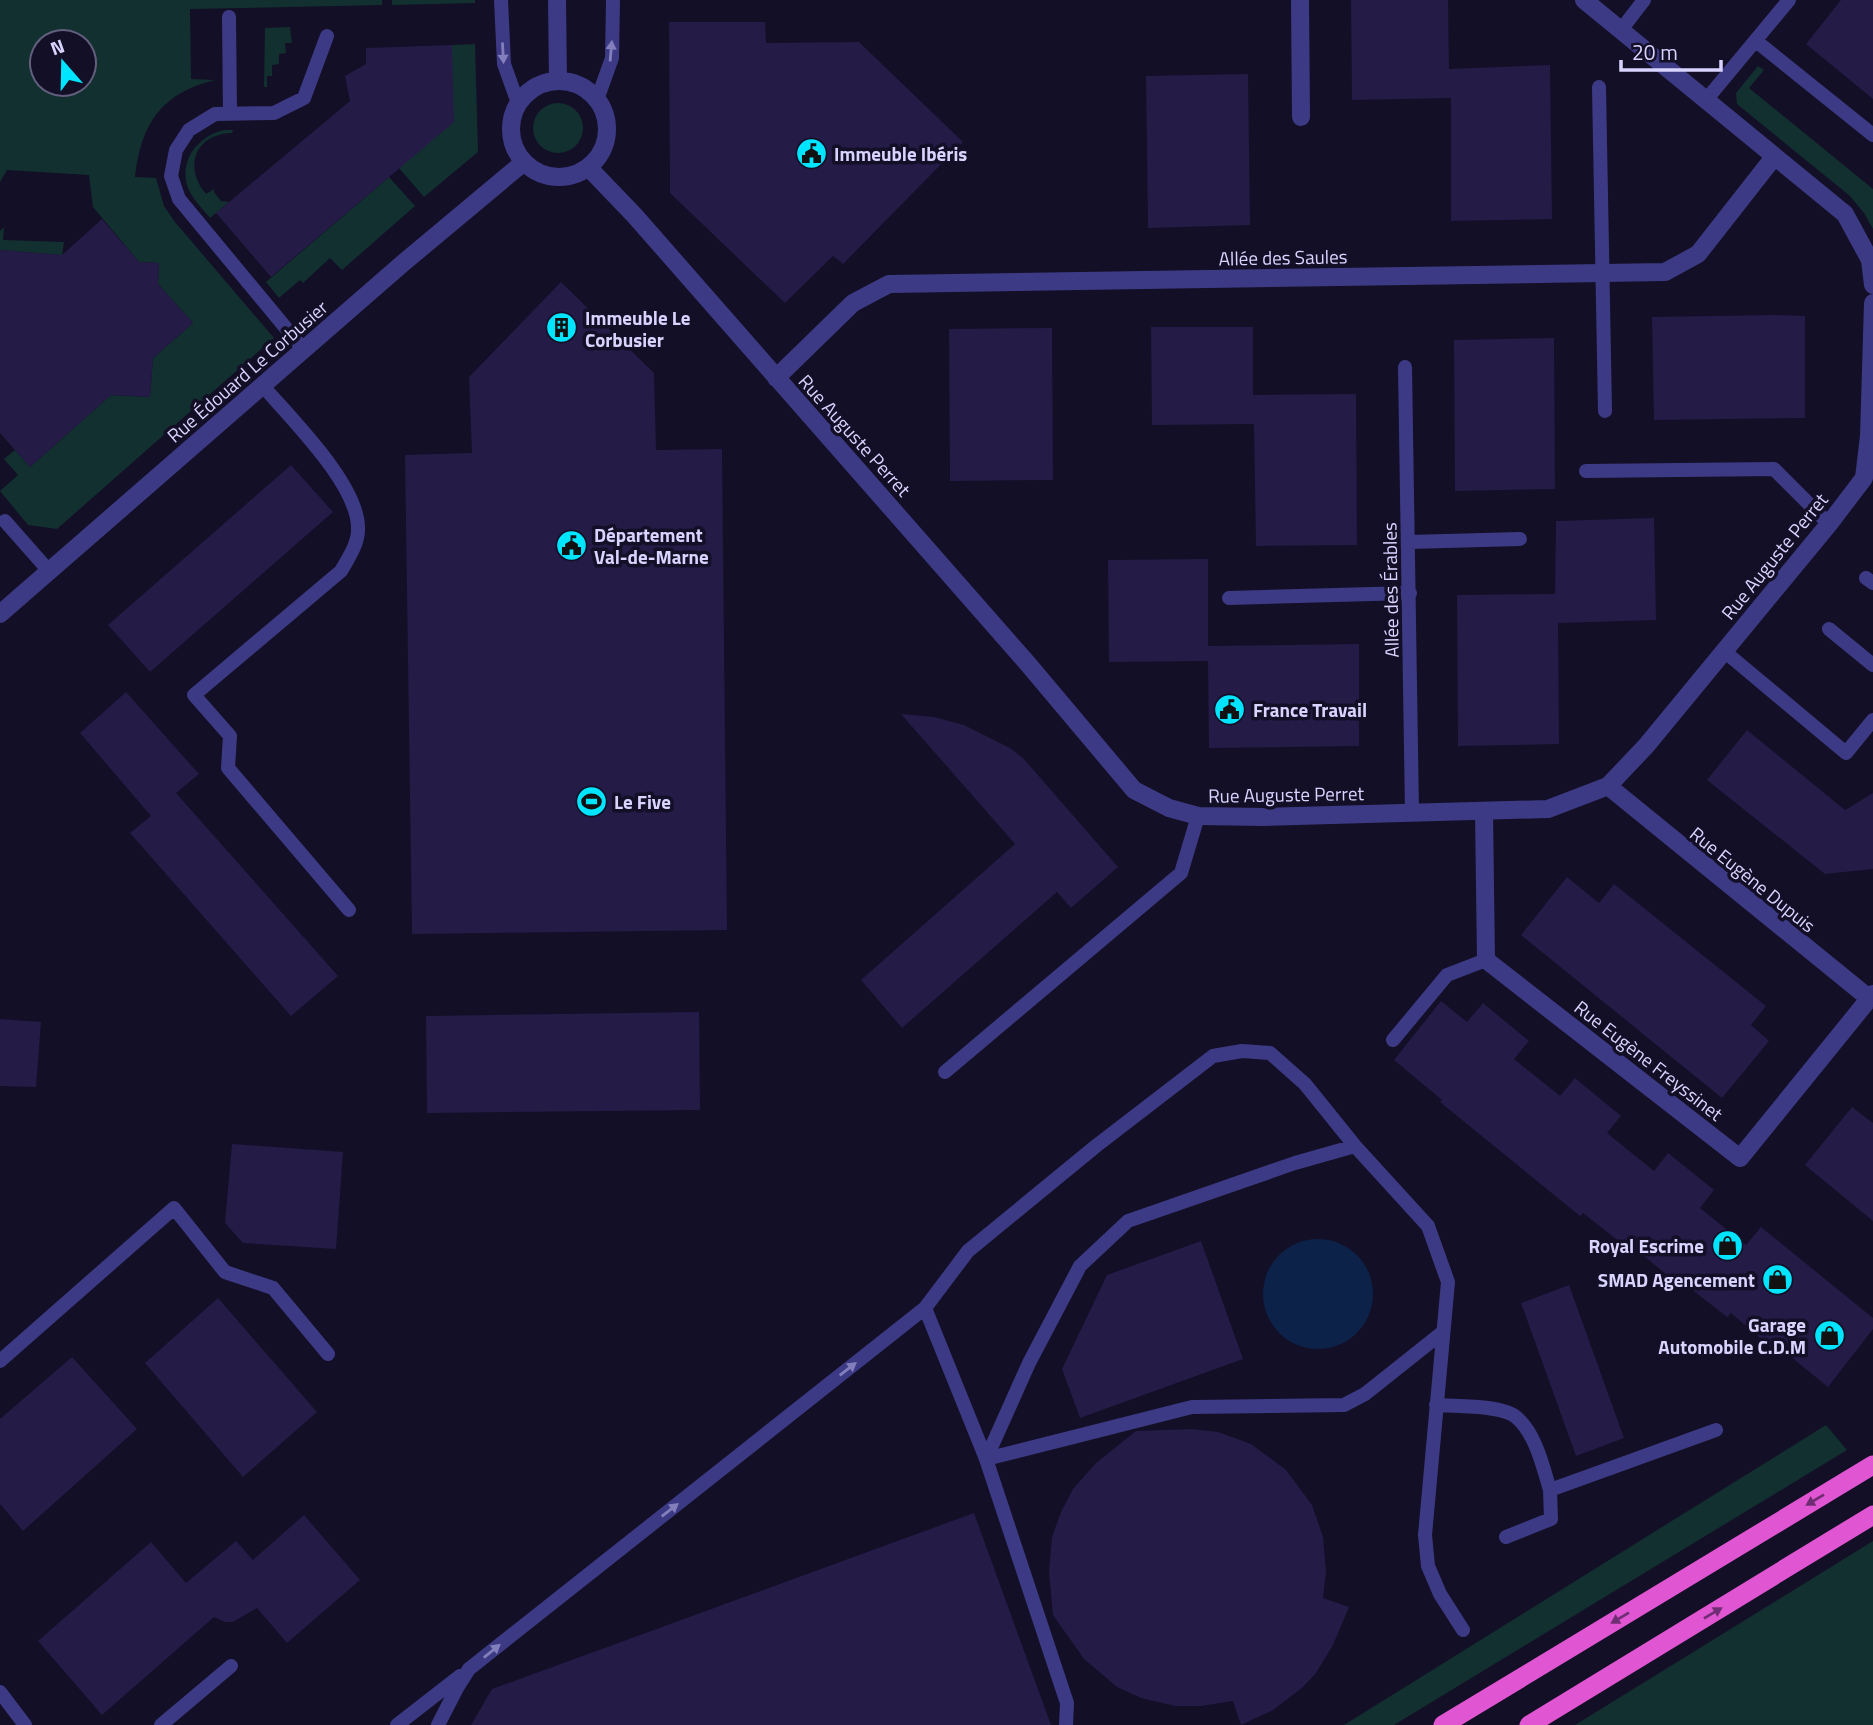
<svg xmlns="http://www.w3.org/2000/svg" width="1873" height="1725" font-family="'Titillium Web',sans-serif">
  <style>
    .green { fill: #12302f; fill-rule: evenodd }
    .water { fill: #0c2248 }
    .building { fill: #241b47 }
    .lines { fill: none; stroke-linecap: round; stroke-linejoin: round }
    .service { stroke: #3d3a85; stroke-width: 14 }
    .minor { stroke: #3d3a85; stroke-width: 18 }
    .trunk { stroke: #e055d1; stroke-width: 19 }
    .oneway { fill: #837fbc }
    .oneway2 { fill: #6f2e73 }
    .labels { text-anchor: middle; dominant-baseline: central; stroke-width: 7; stroke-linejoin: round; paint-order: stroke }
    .poi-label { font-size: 19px; font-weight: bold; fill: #d9d4ff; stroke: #130f26; text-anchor: start }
    .street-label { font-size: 19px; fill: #d9d4ff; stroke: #130f26 }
  </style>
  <rect width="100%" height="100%" fill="#130f26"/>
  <path class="green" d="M0 0H382V5L190 9 191 79 215 80C161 93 141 124 135 177L156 178 164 206 175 222 274 338 57 529 28 525 0 491 18 475 4 459 15 450 30 467 111 395 150 397 153 358 193 323 158 284 159 263 139 262 93 207 89 175 7 170 0 182ZM42 42H84V84H42Z
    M392 0H475V3L392 5Z
    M290 27 292 43H285L286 53 279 54V64L272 65V76H267V87H264L265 28Z
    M475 44 478 152 424 197 399 168 452 45Z
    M1758 66 1764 70 1749 88 1873 189V229L1864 213 1850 196 1737 104 1736 93Z
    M533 128a25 25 0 1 1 50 0a25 25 0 1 1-50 0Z
    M224 130H233L232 133C195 134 183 167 206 194L214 189V192L221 201 229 202 210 218C202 208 191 198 187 185 180 158 199 136 224 130Z
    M389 177 415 206 342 270 330 258 303 283 300 280 279 298 266 282Z
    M4 227 3 240 64 242 62 255 0 250V231Z
    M1826 1425 1847 1450 1394 1725H1344Z
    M1873 1541V1725H1575Z"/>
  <path class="water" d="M1263 1294a55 55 0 1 1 110 0a55 55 0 1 1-110 0Z"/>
  <path class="building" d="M1351 0H1448L1449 69 1550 65 1552 219 1451 221V98L1352 100Z
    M1841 0H1873V99L1806 44Z
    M669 22H765L766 43 859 42 963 142 843 264 833 256 785 303 670 193Z
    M452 45 454 122 271 277 216 213 350 101 345 76 366 64V48Z
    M1248 74 1250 225 1148 228 1146 76Z
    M102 219 139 262 159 263 158 284 193 323 153 358 150 397 111 395 30 467 0 433V250L62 255Z
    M561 282 654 373 656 450 722 449 727 930 412 934 405 455 472 453 469 377Z
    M1775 315 1805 316V418L1654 420 1652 317Z
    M1151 327H1253V395L1356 394 1357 545 1256 546 1254 424 1152 425Z
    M1052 328 1053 480 950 481 949 329Z
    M1554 338 1555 489 1455 491 1454 340Z
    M291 465 333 512 150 672 108 625Z
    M1654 518 1656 620 1558 623 1559 744 1458 746 1457 595 1555 594 1556 521Z
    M1208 559V646L1359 644V746L1209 748 1208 661 1109 662 1108 560Z
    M126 692 199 774 176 793 338 976 291 1016 130 833 151 816 80 733Z
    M901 714 934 717 964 725 1010 748 1023 758 1118 867 1071 908 1057 892 902 1028 861 980 1015 844Z
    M1747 730 1845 810 1873 793V869L1825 874 1707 780Z
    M1567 877 1599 903 1614 884 1766 1006 1751 1025 1769 1041 1722 1098 1521 935Z
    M1441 1001 1467 1022 1483 1003 1529 1041 1514 1059 1560 1096 1575 1078 1621 1116 1607 1133 1654 1171 1668 1153 1714 1190 1700 1208 1746 1245 1761 1227 1873 1318V1329L1828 1387 1780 1348 1776 1352 1731 1313 1727 1317 1681 1281 1678 1284 1633 1247 1630 1250 1583 1213 1580 1216 1440 1102 1442 1100 1394 1060Z
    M699 1012 700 1110 427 1113 426 1016Z
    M0 1019 41 1022 36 1087 0 1086Z
    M1852 1107 1873 1123V1221L1805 1165Z
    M232 1144 343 1152 336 1249 243 1243 225 1223Z
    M1201 1241 1243 1359 1080 1418 1062 1369 1107 1275Z
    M1569 1285 1624 1438 1576 1456 1521 1303Z
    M218 1298 317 1412 243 1477 145 1363Z
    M72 1357 137 1429 23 1531 0 1504V1419Z
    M1192 1429 1218 1432 1251 1444 1286 1470 1312 1505 1323 1537 1326 1572 1323 1598 1349 1607 1333 1645 1316 1673 1303 1687 1273 1710 1241 1725 1233 1701 1201 1706H1175L1141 1698 1117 1687 1084 1659 1053 1615 1049 1572 1052 1537 1061 1512 1073 1489 1096 1463 1136 1431Z
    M974 1513 1051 1725H471L492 1689Z
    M304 1515 360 1580 287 1643 257 1608 233 1622H225L214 1617 102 1715 38 1641 151 1542 186 1583 236 1541 253 1560Z"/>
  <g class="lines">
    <path class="service" d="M501 0 504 64 518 103
      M229 17 230 113
      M1621 30 1644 0
      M1756 41 1873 135
      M1599 87 1605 411
      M597 100 612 58 613 0
      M1706 100 1789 0
      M304 350 179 199 171 176 176 150 189 130 215 114 274 113 304 98 327 36
      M1405 367 1412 813
      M263 386C291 419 357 483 358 527 359 543 349 557 341 571L194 695 230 736 228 768 349 910
      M1586 471 1774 469 1829 524
      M5 521 49 571
      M1409 542 1520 539
      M1866 578 1873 583
      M1229 598 1410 593
      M1829 629 1873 665
      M1724 651 1846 753 1873 720
      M1393 1040 1447 975 1486 960
      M945 1072 1181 873 1198 816
      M925 1308 986 1459 1067 1703 1066 1725
      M0 1361 174 1208 225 1272 273 1288 328 1354
      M1436 1405C1455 1406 1502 1405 1516 1417 1536 1434 1543 1467 1550 1490L1716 1430
      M986 1459 1029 1363 1080 1266 1128 1221 1295 1163 1355 1146
      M986 1459 1192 1407 1344 1405 1365 1394 1443 1332
      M1506 1537 1551 1519 1550 1490
      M0 1692 25 1725
      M161 1725 231 1666
      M397 1725 460 1676
      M438 1725 457 1688 469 1669 925 1308 968 1251 1096 1146 1213 1056 1242 1051 1270 1053 1305 1084 1355 1146 1428 1226 1448 1282 1425 1535 1428 1566 1440 1594 1463 1630"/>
    <path class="minor" d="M557 0 558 81
      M1300 0 1301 117
      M1584 0 1845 214 1870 260 1873 285
      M511 129a48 48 0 1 1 96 0a48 48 0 1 1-96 0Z
      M588 167 635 216 1028 664 1134 790 1169 808 1198 816 1264 817 1548 809 1608 786 1646 746 1829 524 1864 478 1869 436 1873 303
      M776 378 853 303 889 284 1665 272 1698 254 1774 157
      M0 614 402 264 524 162
      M1608 786 1870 999
      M1484 812 1486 960 1740 1158 1873 994"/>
    <path class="trunk" d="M1443 1725 1873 1465
      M1529 1725 1873 1515"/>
  </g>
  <defs><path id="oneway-solid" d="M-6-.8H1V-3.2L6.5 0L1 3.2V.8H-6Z" transform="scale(1.75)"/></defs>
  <g class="oneway">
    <use href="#oneway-solid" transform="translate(611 51) rotate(-85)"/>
    <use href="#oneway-solid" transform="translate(503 53) rotate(87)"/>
    <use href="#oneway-solid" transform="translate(848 1369) rotate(-38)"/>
    <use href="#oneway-solid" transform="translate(670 1510) rotate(-38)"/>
    <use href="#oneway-solid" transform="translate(492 1651) rotate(-39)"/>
  </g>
  <g class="oneway2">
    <use href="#oneway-solid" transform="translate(1815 1500) rotate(149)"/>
    <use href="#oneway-solid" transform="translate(1713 1613) rotate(-31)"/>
    <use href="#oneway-solid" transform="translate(1620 1618) rotate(149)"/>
  </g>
  <defs>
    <symbol id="civic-disc" viewBox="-11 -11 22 22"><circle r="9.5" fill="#00e5ff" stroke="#130f26"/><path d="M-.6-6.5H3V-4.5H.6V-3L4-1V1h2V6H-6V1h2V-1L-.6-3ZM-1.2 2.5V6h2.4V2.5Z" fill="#111"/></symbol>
    <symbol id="building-disc" viewBox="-11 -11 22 22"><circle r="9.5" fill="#00e5ff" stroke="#130f26"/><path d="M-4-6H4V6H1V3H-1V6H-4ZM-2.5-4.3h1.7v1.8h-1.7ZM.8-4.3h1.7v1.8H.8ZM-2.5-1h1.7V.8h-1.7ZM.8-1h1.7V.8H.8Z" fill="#111"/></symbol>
    <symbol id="stadium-disc" viewBox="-11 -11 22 22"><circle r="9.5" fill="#00e5ff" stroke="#130f26"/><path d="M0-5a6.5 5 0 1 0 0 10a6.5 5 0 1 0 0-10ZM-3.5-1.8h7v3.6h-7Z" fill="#111"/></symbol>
    <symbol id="shop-disc" viewBox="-11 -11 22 22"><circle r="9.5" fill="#00e5ff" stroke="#130f26"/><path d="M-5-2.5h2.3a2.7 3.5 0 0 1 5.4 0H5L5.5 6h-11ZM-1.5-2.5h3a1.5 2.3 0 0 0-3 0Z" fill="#111"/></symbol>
  </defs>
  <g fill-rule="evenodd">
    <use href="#civic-disc" x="794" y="136" width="35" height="35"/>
    <use href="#building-disc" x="544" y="310" width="35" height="35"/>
    <use href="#civic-disc" x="554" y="528" width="35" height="35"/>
    <use href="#civic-disc" x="1212" y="692" width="35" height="35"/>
    <use href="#stadium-disc" x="574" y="784" width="35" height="35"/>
    <use href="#shop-disc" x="1710" y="1228" width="35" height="35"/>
    <use href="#shop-disc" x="1760" y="1262" width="35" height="35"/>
    <use href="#shop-disc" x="1812" y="1318" width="35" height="35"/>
  </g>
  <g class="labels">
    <g class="poi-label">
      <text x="834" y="153">Immeuble Ibéris</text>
      <text x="585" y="317">Immeuble Le<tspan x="585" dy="22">Corbusier</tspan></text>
      <text x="594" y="534">Département<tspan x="594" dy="22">Val-de-Marne</tspan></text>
      <text x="1253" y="709">France Travail</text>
      <text x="614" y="801">Le Five</text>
      <text x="1704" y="1245" text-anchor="end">Royal Escrime</text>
      <text x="1755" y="1279" text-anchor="end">SMAD Agencement</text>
      <text x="1806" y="1324" text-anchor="end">Garage<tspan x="1806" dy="22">Automobile C.D.M</tspan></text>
    </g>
    <g class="street-label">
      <text transform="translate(1283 257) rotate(-1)">Allée des Saules</text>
      <text transform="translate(247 371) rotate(-41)">Rue Édouard Le Corbusier</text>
      <text transform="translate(855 435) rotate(48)">Rue Auguste Perret</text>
      <text transform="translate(1774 556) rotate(-51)">Rue Auguste Perret</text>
      <text transform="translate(1390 590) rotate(-91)">Allée des Érables</text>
      <text transform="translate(1286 794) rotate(-1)">Rue Auguste Perret</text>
      <text transform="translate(1753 879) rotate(39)">Rue Eugène Dupuis</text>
      <text transform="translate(1649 1060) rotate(38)">Rue Eugène Freyssinet</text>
    </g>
  </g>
  <g transform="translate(63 63) rotate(340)"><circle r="33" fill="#130f26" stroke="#625e7d" stroke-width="2"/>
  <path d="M0-5L12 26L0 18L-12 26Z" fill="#00e5ff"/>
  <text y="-10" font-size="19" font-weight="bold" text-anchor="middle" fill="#d9d4ff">N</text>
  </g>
  <path d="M1621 60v10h100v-10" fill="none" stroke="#d9d4ff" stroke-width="3.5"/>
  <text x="1632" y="60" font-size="21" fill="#d9d4ff" stroke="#130f26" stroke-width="5" paint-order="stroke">20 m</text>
</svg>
